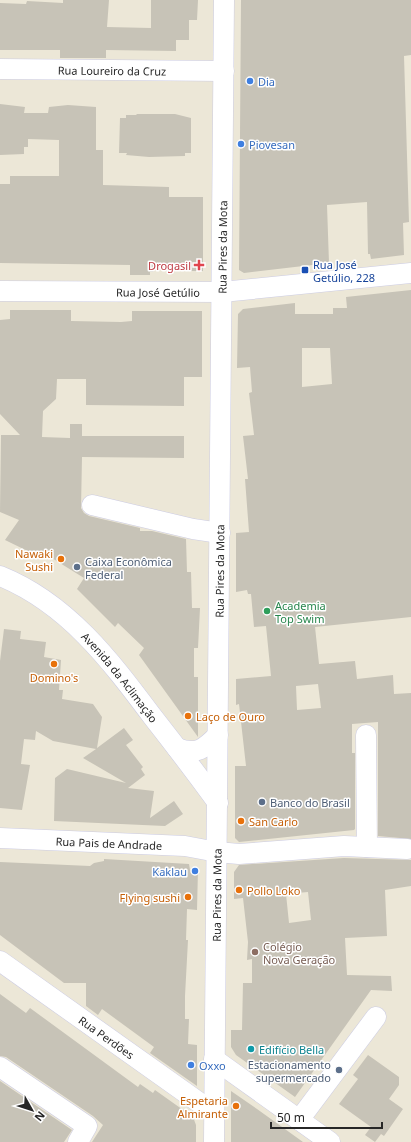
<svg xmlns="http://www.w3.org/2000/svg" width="411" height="1142" font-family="'Noto Sans',sans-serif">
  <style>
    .building { fill: #c7c3b7; fill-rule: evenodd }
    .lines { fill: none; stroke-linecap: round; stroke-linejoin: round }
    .minor-casing { stroke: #cccce3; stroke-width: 21 }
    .minor { stroke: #fff; stroke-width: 20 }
    .shop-dot { fill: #3f7fe0; stroke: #fff; stroke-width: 1.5 }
    .health-dot { fill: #e0444e; stroke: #fff; stroke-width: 1.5 }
    .transit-dot { fill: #1a4fb4; stroke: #fff; stroke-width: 1.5 }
    .food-dot { fill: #e8710a; stroke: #fff; stroke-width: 1.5 }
    .service-dot { fill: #5c6f8a; stroke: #fff; stroke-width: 1.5 }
    .leisure-dot { fill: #2e9e5b; stroke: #fff; stroke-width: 1.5 }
    .education-dot { fill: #8d6e63; stroke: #fff; stroke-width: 1.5 }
    .culture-dot { fill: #0f9aa8; stroke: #fff; stroke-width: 1.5 }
    .labels { text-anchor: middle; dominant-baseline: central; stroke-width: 3; stroke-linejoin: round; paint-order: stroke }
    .street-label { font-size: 11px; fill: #272727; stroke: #fff }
    .shop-label { font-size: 11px; fill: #366cbe; stroke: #fff; text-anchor: start }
    .transit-label { font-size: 11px; fill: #164399; stroke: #fff; text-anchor: start }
    .health-label { font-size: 11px; fill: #be3a42; stroke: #fff; text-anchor: end }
    .food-label { font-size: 11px; fill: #c56008; stroke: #fff; text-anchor: end }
    .service-label { font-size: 11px; fill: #4e5e75; stroke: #fff; text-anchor: start }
    .leisure-label { font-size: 11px; fill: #27864d; stroke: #fff; text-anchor: start }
    .education-label { font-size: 11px; fill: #785e54; stroke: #fff; text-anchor: start }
    .culture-label { font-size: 11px; fill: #0d838f; stroke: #fff; text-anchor: start }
  </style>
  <rect width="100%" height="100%" fill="#ece7d7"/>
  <path class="building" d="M63 0H109L107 27 151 28V0H198L197 20H189V40H176V51L106 50V58H60V50H0V3L26 4 27 1 63 3Z
    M241 0H411V55L404 56 409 222 403 223 404 255 371 259 370 254H368L367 202 327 205 329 263 244 273 239 270Z
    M0 104 25 107 24 113H48L49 107 68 105 96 107V150H103V185L169 187V197H203V271H180V267H155L153 272H150V275H130V265L0 263V184H10V176H59V140L28 139V147H24V154L0 155Z
    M136 114H175L191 118V153H185V156L149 157 126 155 127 153H119L120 118H126V115H137Z
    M411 290V617L315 627 319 664 355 661 357 679 393 675 394 694 411 693V839L378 836V722L352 724V753H355V829L354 830 239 842 235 838V766H246L239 704 236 705V679L271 676 266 626 254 627 251 594H248L247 590 236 592V533L249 532 245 479H248L243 436 254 435 249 393 252 392 250 367 237 368 238 314 243 309 295 303V314H333V308H347L346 297ZM302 348H330L332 384 302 387ZM318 684 321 708 297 710 296 686Z
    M10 310H71V321L121 322 132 321V311H202V377H184V406L86 405V379H57L56 399 43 411 42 437 70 438V424H82V436H184V458L82 457 81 508 84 513 89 516 140 528V531H152L186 539 187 572H191L192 608H200L198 648H194V677H198V737L139 655 144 648 118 623 115 627 77 589 84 578 47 555 44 559 5 540 19 520 0 512 1 435H20L0 414V320L10 319Z
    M4 629 21 631 20 639 46 642 44 657 61 660 59 690H63L62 699 93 704 102 717 97 748 124 728 133 740 126 745 143 767 141 769 145 775 128 788 154 791 150 818 174 801 183 814 165 826 54 821 55 778 67 769 126 783 83 758 96 749 53 741 36 731 35 740 24 739 21 764 30 765 22 810 0 808V661Z
    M344 858 411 860V886L385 890 387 936 345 938 347 975 391 976 392 991 371 990 295 1097 236 1055 231 1047V1030H242L243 983H252V959L247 960 248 942 243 898 234 899V872L239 865ZM308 892 311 920 289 923 286 894Z
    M104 859 189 864 190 870 198 869 197 910 187 909 186 940H188L185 996V1019H189L188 1044 197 1045V1086L150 1053 154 1047 102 1009 98 1015 86 1006V983H64L0 935V862L90 866 94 863 104 861Z
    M0 994 26 1013 30 1008 138 1087 140 1084 153 1093 155 1090 193 1117 196 1125V1142H92L103 1125 93 1116 6 1057 0 1056Z
    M368 1055 399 1077V1085L389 1099 403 1109 384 1136 381 1134 375 1142 365 1135 371 1127 339 1104 358 1079 353 1075Z
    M0 1081 72 1130 64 1142H0Z
    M231 1091 257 1109 303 1142H231Z"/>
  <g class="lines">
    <defs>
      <g id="minor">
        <path id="s1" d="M0 69 224 71"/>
        <path id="s2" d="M0 291 222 292 411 273"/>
        <path d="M92 505 193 529 220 533"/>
        <path id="s3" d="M0 576C67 603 110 660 152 716 174 744 196 773 218 803"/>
        <path d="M366 735 367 847"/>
        <path d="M177 748C197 756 205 748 218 735"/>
        <path id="s4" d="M0 838 185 846 217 852 239 854 344 846 407 849"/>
        <path id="s5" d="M0 961 214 1113"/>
        <path d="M214 1059 330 1142"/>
        <path d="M0 1067 87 1126 78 1142"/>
        <path d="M299 1120 376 1017"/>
        <path id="s6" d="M214 1142 224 0"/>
      </g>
    </defs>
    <use href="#minor" class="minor-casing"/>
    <use href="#minor" class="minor"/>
  </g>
  <g class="shop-dot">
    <circle cx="250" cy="81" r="4"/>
    <circle cx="241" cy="144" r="4"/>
    <circle cx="195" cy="871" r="4"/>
    <circle cx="191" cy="1065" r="4"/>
  </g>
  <path class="health-dot" d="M197 259h4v4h4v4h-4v4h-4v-4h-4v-4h4z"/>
  <rect class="transit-dot" x="301" y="266" width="8" height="8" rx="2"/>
  <g class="food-dot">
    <circle cx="61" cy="559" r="4"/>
    <circle cx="54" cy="664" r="4"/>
    <circle cx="188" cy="716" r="4"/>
    <circle cx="241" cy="821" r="4"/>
    <circle cx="239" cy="890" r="4"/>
    <circle cx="188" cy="897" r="4"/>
    <circle cx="236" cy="1106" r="4"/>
  </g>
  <g class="service-dot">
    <circle cx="77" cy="567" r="4"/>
    <circle cx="262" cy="802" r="4"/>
    <circle cx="339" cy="1070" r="4"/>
  </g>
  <circle class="leisure-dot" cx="267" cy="611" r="4"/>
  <circle class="education-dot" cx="255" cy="952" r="4"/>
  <circle class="culture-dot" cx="251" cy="1049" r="4"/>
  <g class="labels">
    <g class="street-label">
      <text stroke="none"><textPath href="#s1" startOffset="112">Rua Loureiro da Cruz</textPath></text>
      <text stroke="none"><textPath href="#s6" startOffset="895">Rua Pires da Mota</textPath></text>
      <text stroke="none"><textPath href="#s2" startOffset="158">Rua José Getúlio</textPath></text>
      <text stroke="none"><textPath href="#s6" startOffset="571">Rua Pires da Mota</textPath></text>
      <text stroke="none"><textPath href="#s3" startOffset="159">Avenida da Aclimação</textPath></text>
      <text stroke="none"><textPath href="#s4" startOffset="109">Rua Pais de Andrade</textPath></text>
      <text stroke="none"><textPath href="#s6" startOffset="247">Rua Pires da Mota</textPath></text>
      <text stroke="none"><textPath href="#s5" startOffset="131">Rua Perdões</textPath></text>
    </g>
    <g class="shop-label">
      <text x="258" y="81">Dia</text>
      <text x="249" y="144">Piovesan</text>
      <text x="187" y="871" text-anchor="end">Kaklau</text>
      <text x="199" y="1065">Oxxo</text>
    </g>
    <g class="transit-label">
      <text x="313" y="264">Rua José<tspan x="313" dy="13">Getúlio, 228</tspan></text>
    </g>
    <g class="health-label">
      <text x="191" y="265">Drogasil</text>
    </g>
    <g class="food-label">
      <text x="53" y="553">Nawaki<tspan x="53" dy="13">Sushi</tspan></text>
      <text x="54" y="677" text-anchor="middle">Domino's</text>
      <text x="196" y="716" text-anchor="start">Laço de Ouro</text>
      <text x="249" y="821" text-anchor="start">San Carlo</text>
      <text x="247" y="890" text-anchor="start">Pollo Loko</text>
      <text x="180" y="897">Flying sushi</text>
      <text x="228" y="1100">Espetaria<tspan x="228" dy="13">Almirante</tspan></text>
    </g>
    <g class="service-label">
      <text x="85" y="561">Caixa Econômica<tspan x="85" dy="13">Federal</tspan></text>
      <text x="270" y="802">Banco do Brasil</text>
      <text x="331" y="1064" text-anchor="end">Estacionamento<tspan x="331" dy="13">supermercado</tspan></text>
    </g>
    <g class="leisure-label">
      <text x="275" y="605">Academia<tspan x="275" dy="13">Top Swim</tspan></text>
    </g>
    <g class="education-label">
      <text x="263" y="946">Colégio<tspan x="263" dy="13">Nova Geração</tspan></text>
    </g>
    <g class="culture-label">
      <text x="259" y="1049">Edifício Bella</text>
    </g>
  </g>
  <g transform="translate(32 1110) rotate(129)" stroke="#ffffff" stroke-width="3" paint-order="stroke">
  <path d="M0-3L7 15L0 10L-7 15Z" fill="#272727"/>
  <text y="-6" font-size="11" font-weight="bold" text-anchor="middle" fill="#272727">N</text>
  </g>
  <path d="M271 1122v6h111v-6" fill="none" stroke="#272727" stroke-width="2"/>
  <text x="277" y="1122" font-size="12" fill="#272727" stroke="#ffffff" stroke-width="3" paint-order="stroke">50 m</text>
</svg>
